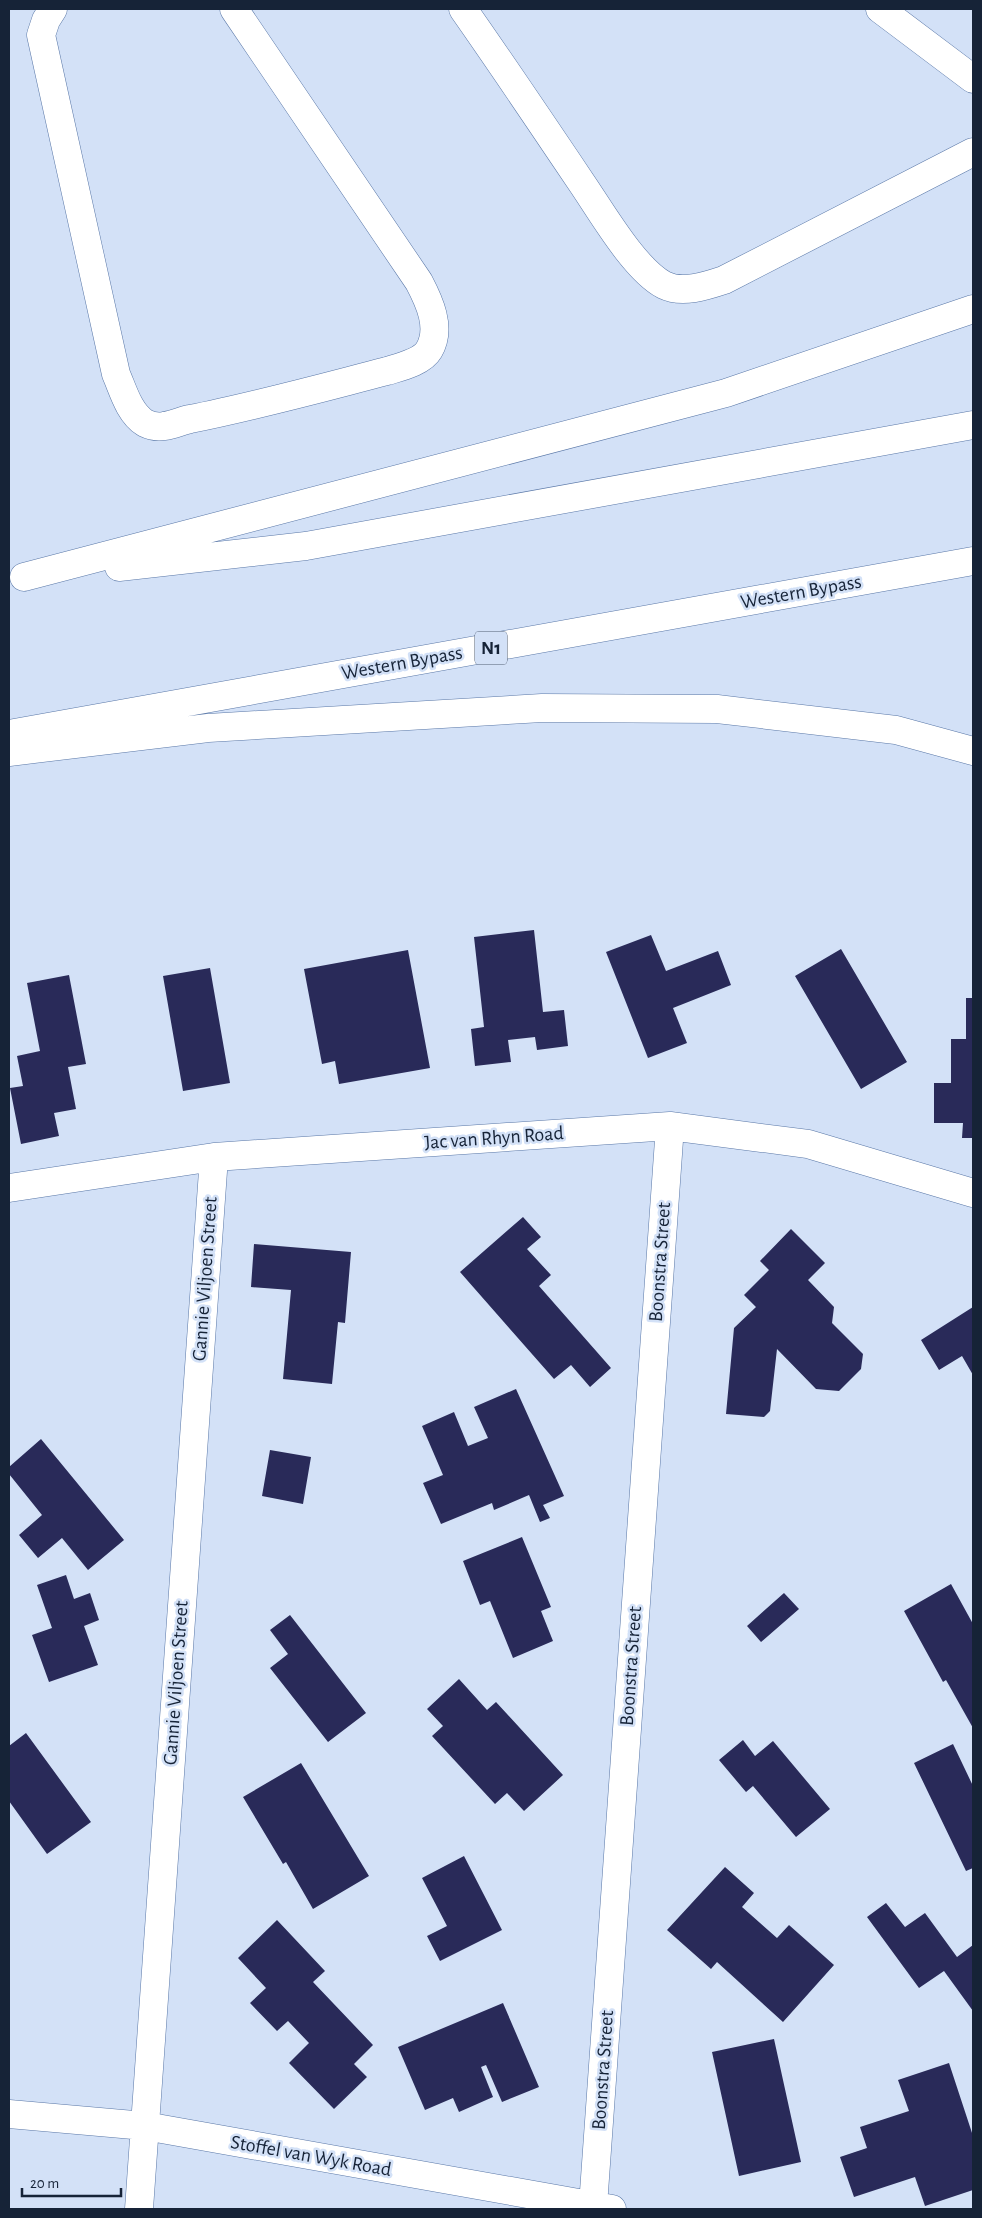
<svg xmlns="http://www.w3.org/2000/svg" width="982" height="2218" font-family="'Alegreya Sans',sans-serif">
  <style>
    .building { fill: #292a59 }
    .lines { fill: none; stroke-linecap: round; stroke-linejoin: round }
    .minor-casing { stroke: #5977a7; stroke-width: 29 }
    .highway-casing { stroke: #5977a7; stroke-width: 29 }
    .minor { stroke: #fff; stroke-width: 28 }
    .highway { stroke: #fff; stroke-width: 28 }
    .labels { text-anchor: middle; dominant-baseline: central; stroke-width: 5; stroke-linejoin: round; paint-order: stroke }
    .shield { fill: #d3e1f7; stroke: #4f5c71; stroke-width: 1 }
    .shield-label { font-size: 19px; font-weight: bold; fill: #162337 }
    .street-label { font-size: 20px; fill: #162337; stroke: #d3e1f7 }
  </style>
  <rect width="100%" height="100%" fill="#d3e1f7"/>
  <path class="building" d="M534 930 543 1012 564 1010 568 1046 537 1050 535 1037 508 1040 511 1062 475 1066 471 1029 484 1027 474 937Z
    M651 935 666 971 718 951 731 985 673 1008 687 1043 648 1058 606 952Z
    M841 949 907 1062 861 1089 795 976Z
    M408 950 430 1068 339 1084 335 1061 322 1064 304 969Z
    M210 968 230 1083 183 1091 163 976Z
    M69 975 86 1064 68 1067 76 1109 54 1113 59 1136 21 1144 10 1088 23 1086 17 1056 40 1051 27 983Z
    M966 998H973V1138H962L963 1123H934V1083H951V1039H966Z
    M523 1217 541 1237 527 1249 551 1275 539 1286 611 1368 590 1387 571 1365 554 1379 460 1272Z
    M791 1229 825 1263 808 1280 834 1307 832 1323 863 1354 861 1369 839 1391 816 1389 777 1349 770 1411 764 1417 726 1414 734 1328 756 1307 744 1295 769 1270 760 1261Z
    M254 1244 351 1252 345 1323 338 1322 332 1384 283 1379 291 1290 251 1287Z
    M973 1307V1375L962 1356 939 1370 921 1340Z
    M516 1389 564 1496 543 1505 550 1518 540 1522 529 1495 494 1510 492 1503 441 1524 423 1483 443 1475 422 1426 454 1412 468 1446 488 1438 474 1407Z
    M41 1439 124 1540 88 1570 62 1538 38 1558 19 1535 42 1515 9 1474V1467Z
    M270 1450 311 1457 303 1504 262 1496Z
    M522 1537 551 1607 541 1611 553 1641 513 1658 490 1601 480 1605 463 1561Z
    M66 1575 74 1599 90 1593 99 1620 84 1626 98 1665 49 1682 32 1635 52 1628 37 1585Z
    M951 1584 973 1624V1728L946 1680 943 1682 904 1611Z
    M784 1593 799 1609 761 1642 747 1626Z
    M290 1615 366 1713 328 1742 270 1668 288 1654 270 1630Z
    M459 1679 487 1710 496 1702 563 1775 524 1811 507 1793 495 1804 432 1736 443 1726 427 1709Z
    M26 1733 91 1822 47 1854 9 1801V1746Z
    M743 1740 755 1756 773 1741 830 1809 796 1837 753 1786 746 1792 719 1760Z
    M953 1744 973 1786V1868L966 1871 914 1763Z
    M301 1763 369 1876 313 1909 286 1862 283 1864 243 1797Z
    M464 1856 502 1930 440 1961 427 1936 447 1926 422 1878Z
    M725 1867 754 1893 742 1907 777 1938 789 1925 834 1965 783 2022 717 1962 711 1969 667 1930Z
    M886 1903 905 1927 925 1913 957 1957 973 1945V2011L944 1971 919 1988 867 1917Z
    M277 1920 325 1971 313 1982 373 2045 354 2064 367 2077 334 2109 289 2063 309 2043 288 2021 277 2031 250 2003 266 1988 238 1958Z
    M503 2003 539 2087 502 2102 486 2065 481 2067 493 2097 459 2112 453 2098 425 2110 398 2047Z
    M774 2039 801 2162 739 2176 712 2052Z
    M949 2063 973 2136V2190L925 2206 915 2177 854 2197 840 2157 867 2148 860 2127 909 2111 898 2080Z"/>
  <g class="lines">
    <defs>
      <path id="minor" d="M53 9 46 20 41 35 116 374C123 390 129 413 145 423 151 426 158 427 164 426 173 425 181 421 190 419 256 406 321 388 387 371 400 367 422 362 429 350 442 328 429 301 419 282L234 9
        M463 9C503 66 542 124 581 182 601 211 634 269 664 285 682 294 706 286 724 280L973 152
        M880 9 973 79
        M9 1188 214 1157 670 1126 808 1144 973 1193
        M9 2114 145 2126 612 2209
        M593 2206 670 1126
        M139 2209 214 1157"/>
      <path id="highway" d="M119 567 306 546 973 425
        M24 577 726 393 973 309
        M9 734 973 561
        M9 752 208 728 542 708 717 709 896 730 973 751"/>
    </defs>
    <use href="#minor" class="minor-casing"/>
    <use href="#highway" class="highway-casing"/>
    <use href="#minor" class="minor"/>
    <use href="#highway" class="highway"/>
  </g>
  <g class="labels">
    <rect class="shield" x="475" y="631.5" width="32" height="33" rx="4"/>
    <g class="shield-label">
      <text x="491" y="648">N1</text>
    </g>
    <g class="street-label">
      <text transform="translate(801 592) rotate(-10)">Western Bypass</text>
      <text transform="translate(402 663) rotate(-10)">Western Bypass</text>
      <text transform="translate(494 1138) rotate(-4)">Jac van Rhyn Road</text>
      <text transform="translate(660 1262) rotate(-86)">Boonstra Street</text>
      <text transform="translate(205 1279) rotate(-86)">Gannie Viljoen Street</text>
      <text transform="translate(631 1666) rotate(-86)">Boonstra Street</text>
      <text transform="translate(176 1683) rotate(-86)">Gannie Viljoen Street</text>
      <text transform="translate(603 2070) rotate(-86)">Boonstra Street</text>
      <text transform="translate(311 2156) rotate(10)">Stoffel van Wyk Road</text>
    </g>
  </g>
  <rect width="982" height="2218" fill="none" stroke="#162337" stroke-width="20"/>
  <path d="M22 2188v8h99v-8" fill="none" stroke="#162337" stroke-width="2.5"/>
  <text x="30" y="2188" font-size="15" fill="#162337" stroke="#d3e1f7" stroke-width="4" paint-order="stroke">20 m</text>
</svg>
